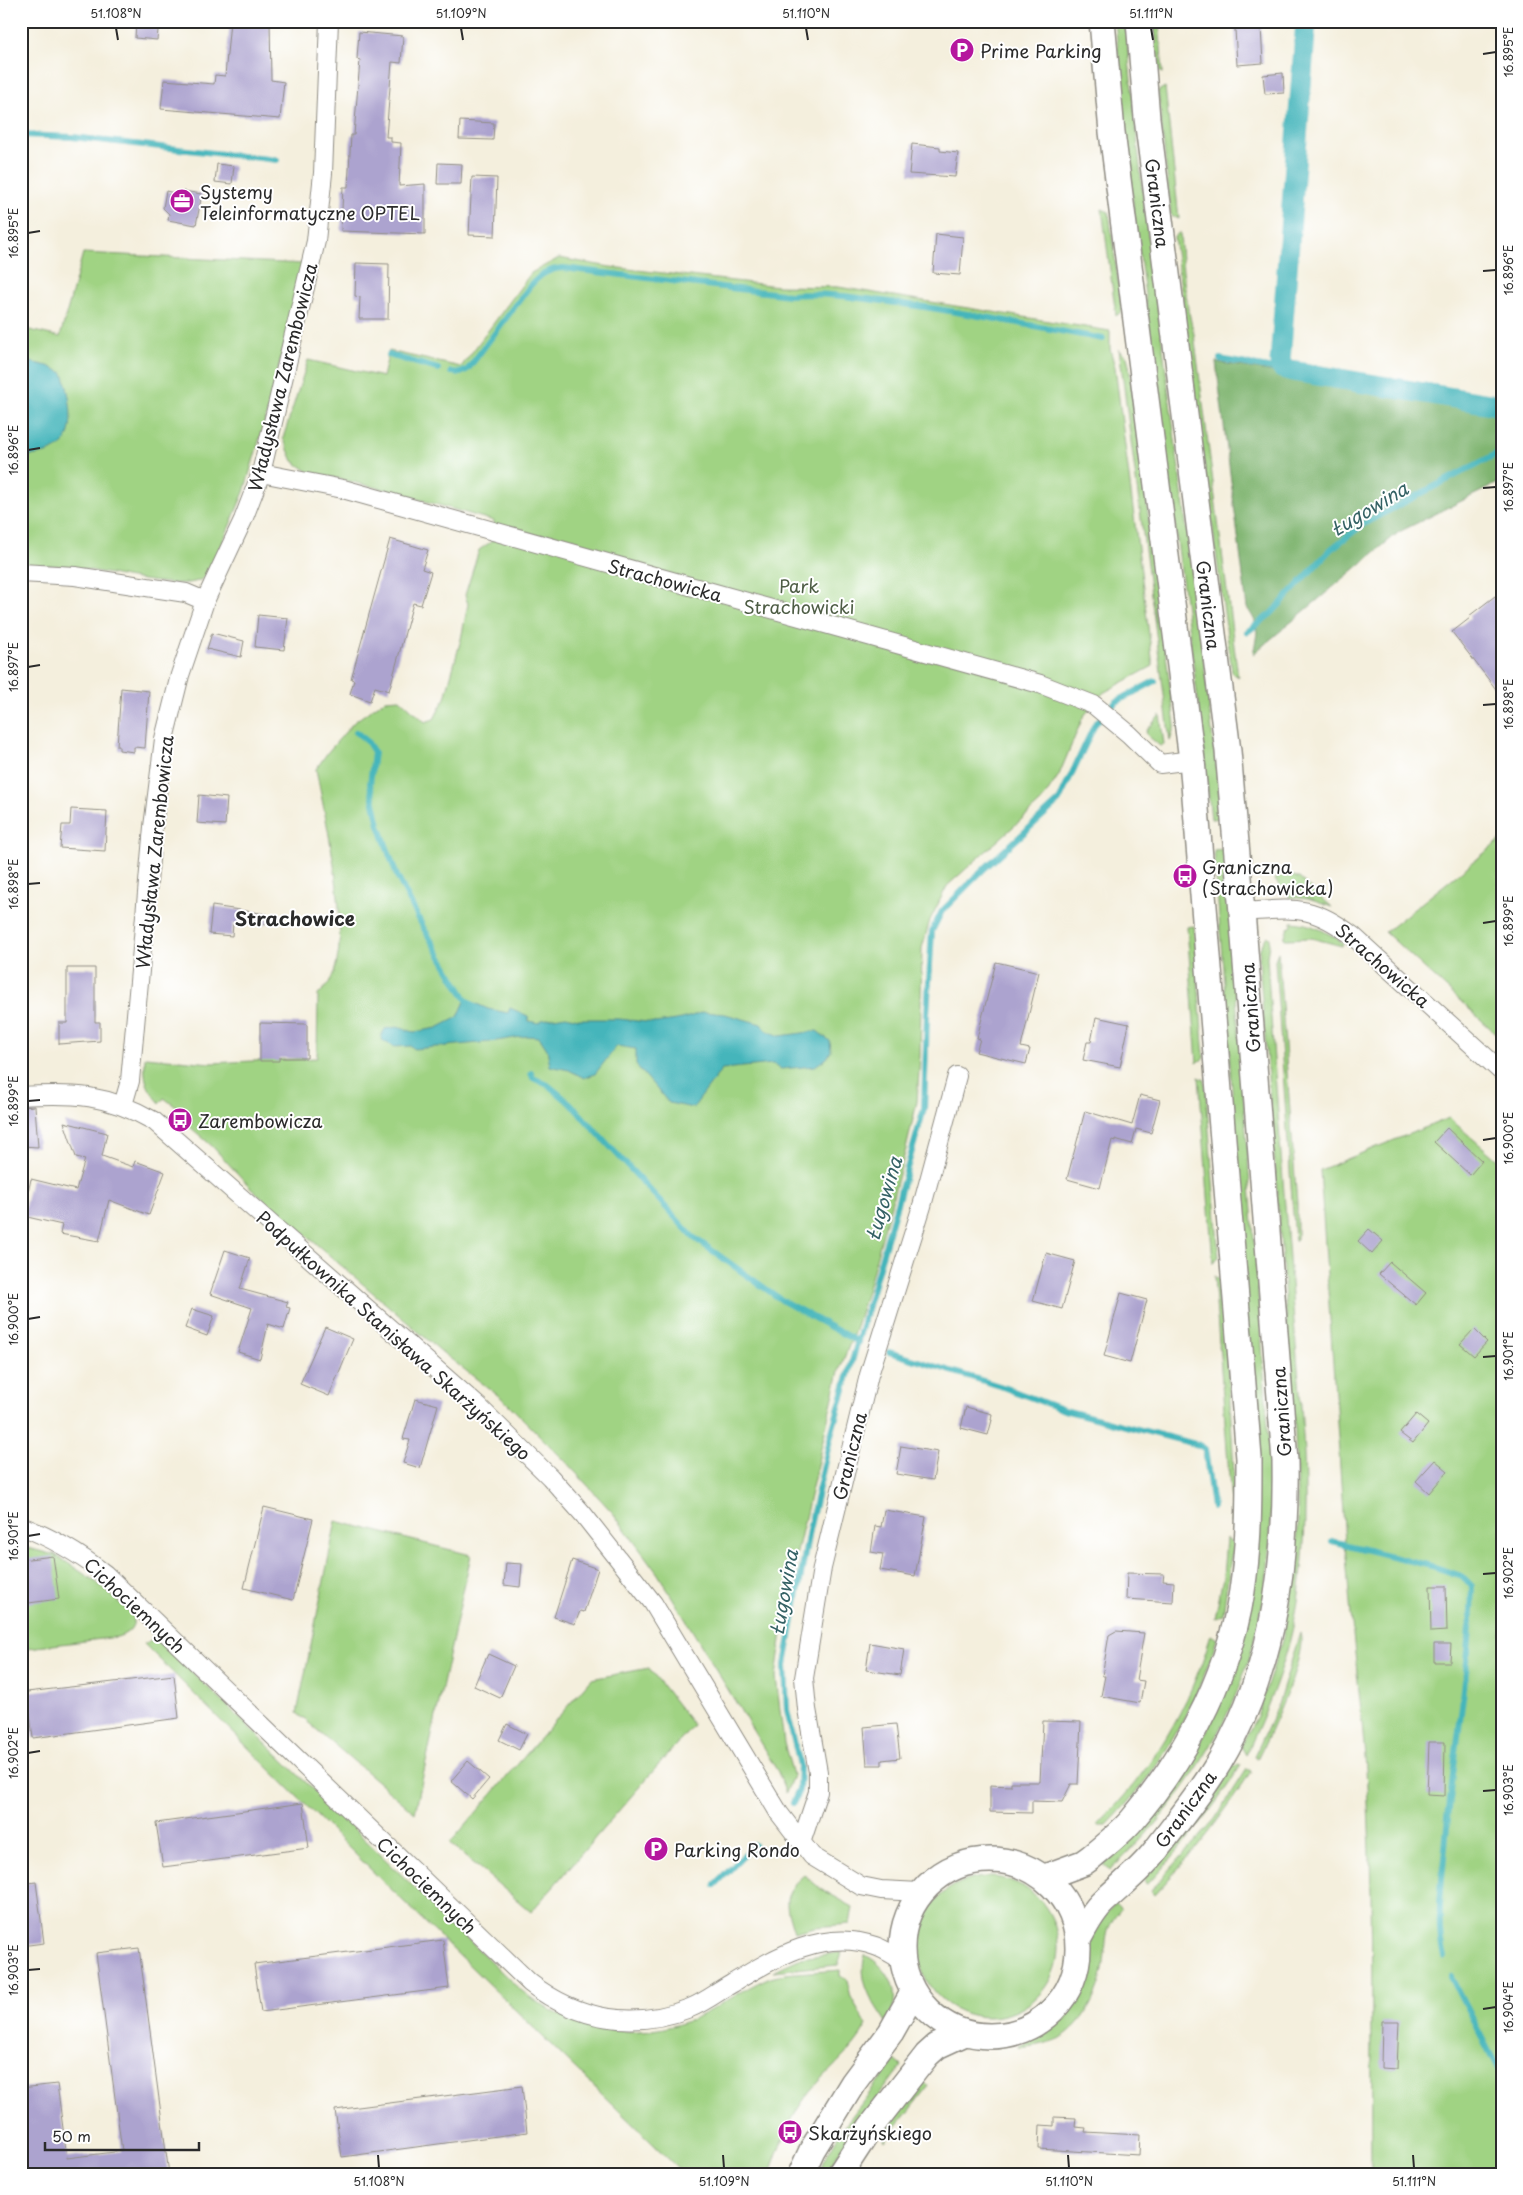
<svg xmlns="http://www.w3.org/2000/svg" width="1523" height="2195" font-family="'Playpen Sans',sans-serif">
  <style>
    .green { fill: #a0d383; stroke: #667f57 }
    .forest { fill: #80b571; stroke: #56704e }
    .water { fill: #45b5bb; stroke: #387073 }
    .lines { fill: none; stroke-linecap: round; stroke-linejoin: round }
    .stream { stroke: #45b5bb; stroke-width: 6 }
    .canal { stroke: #45b5bb; stroke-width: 21 }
    .building { fill: #aca3cf }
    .street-casing { stroke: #908d84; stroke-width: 20 }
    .secondary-casing { stroke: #908d84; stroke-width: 28 }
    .street { stroke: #fff; stroke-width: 18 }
    .secondary { stroke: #fff; stroke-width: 25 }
    .ticks { fill: none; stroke: #2b2b2b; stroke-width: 2 }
    .labels { text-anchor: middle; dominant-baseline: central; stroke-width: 4; stroke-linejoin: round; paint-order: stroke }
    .poi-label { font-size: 18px; fill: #2b2b2b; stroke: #fff; text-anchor: start }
    .street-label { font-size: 18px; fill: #2b2b2b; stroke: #fff }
    .park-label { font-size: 18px; fill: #4e5d45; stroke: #fff }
    .water-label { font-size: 19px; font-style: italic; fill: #356265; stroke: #fff }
    .neighbourhood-label { font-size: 19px; font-weight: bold; fill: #2b2b2b; stroke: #fff }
    .neatline { fill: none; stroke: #2b2b2b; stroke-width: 2 }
    .ticks-label { font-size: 12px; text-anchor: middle; fill: #2b2b2b }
  </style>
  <rect width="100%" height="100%" fill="#fff"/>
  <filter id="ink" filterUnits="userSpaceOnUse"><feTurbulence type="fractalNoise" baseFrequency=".02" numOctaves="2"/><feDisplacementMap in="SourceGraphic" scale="10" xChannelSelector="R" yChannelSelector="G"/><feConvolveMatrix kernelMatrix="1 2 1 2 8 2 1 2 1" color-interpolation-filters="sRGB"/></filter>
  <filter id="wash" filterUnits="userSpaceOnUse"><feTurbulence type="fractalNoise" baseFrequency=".0096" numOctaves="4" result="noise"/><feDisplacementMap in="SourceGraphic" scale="20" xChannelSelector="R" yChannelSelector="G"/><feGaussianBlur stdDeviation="1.12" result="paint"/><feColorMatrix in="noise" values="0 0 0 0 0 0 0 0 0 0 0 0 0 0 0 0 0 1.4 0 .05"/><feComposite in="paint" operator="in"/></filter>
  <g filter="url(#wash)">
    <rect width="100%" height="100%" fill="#f4efdd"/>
    <path class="green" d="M1115 21H1125L1143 197 1200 629 1222 818 1211 819 1200 716 1133 203Z
      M1152 21H1159L1163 73 1156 69Z
      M1165 87 1179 219 1171 215 1158 91Z
      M1102 209 1109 212 1122 311 1116 316Z
      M1180 232C1182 267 1185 300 1194 334L1238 677 1232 672 1174 237Z
      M83 253 304 264 268 410 244 492 213 565C208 574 204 580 194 582 168 588 110 573 83 569 63 565 41 565 21 564V328L60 337Z
      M559 258 610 267 778 286 838 287 1110 331V349L1115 367 1153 666 1103 693 1083 717 1059 775 1041 802 947 886 930 920 922 948 920 1056 917 1102 906 1149 869 1285 854 1333 839 1371 787 1595 776 1677 784 1743 793 1775 786 1793 778 1772 658 1574 613 1513 566 1462 504 1400 443 1353 251 1188 212 1146 175 1114 179 1109 164 1098 160 1103C145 1086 144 1079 145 1057L211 1063 317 1058 318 995C322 991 327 986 330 981 355 938 325 818 316 769L328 752 354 722 385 700 400 699 425 722 434 719 445 698 461 639 468 604 465 595 479 550 495 539 494 521 383 489 309 472 293 461 283 438 308 360 383 377 389 351 461 367 531 273Z
      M1119 349 1127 357 1129 365 1175 725 1170 741Z
      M1160 715 1164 744 1160 746 1147 735 1146 731Z
      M1502 839V1039L1385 932Z
      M1225 849 1270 1454C1271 1497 1272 1540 1266 1583 1251 1696 1193 1795 1109 1871L1103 1864C1171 1803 1209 1741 1238 1655L1246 1274 1214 850Z
      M1284 873 1299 878 1332 907 1308 899 1289 897 1288 892 1282 889 1275 880 1277 877Z
      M1292 922C1310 923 1328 932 1343 943L1342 946 1311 938 1286 939 1284 938 1288 928 1292 926Z
      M1194 926 1204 1058 1197 1063 1187 927Z
      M1267 936 1270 938 1267 957 1269 989C1276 1091 1284 1194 1292 1296 1300 1404 1316 1516 1294 1623 1284 1669 1266 1712 1246 1755L1241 1746 1258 1714 1283 1637 1294 1579 1298 1528 1295 1430 1259 959 1260 948Z
      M1278 952 1297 1204V1239L1295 1241 1275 960Z
      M1199 1077 1205 1080 1219 1258 1213 1263Z
      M1449 1118 1502 1164V2174H1372C1371 2050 1374 1926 1368 1803 1364 1720 1352 1639 1346 1557L1320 1170Z
      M1214 1276 1221 1281C1227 1360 1234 1440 1235 1519L1230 1523 1232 1516Z
      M336 1521 471 1555 415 1813 297 1713Z
      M1226 1538 1233 1544 1223 1614 1215 1618 1223 1577Z
      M21 1546 54 1555 58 1558 53 1553 96 1582 133 1615C136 1628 127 1634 117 1637L21 1649Z
      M1300 1633C1308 1655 1268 1737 1257 1759L1254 1757 1277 1708Z
      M1211 1635 1217 1639C1194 1710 1159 1772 1107 1825H1097C1152 1771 1189 1708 1211 1635Z
      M153 1639H158L515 1985C564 2029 634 2045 695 2018 721 2006 743 1989 768 1978 781 1972 823 1972 840 1970V1976L847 1980 851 1997 867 2025C852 2054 822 2074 803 2101 788 2123 778 2148 770 2174H684L362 1861 144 1644Z
      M649 1668 693 1725 531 1912 450 1843 591 1679Z
      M1241 1765C1214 1809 1183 1846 1148 1884L1145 1883 1144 1877C1177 1843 1207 1808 1230 1766Z
      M1247 1769 1251 1771C1223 1817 1191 1856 1154 1895L1151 1891 1215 1819Z
      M804 1875 821 1889 853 1907 850 1924 815 1927 794 1932C786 1905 780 1896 804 1875Z
      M918 1947a70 70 0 1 1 140 0a70 70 0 1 1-140 0Z
      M1115 1903 1121 1909C1104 1928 1107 1939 1104 1963 1100 1992 1083 2029 1054 2041 1043 2045 1031 2046 1020 2048L1019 2046C1054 2033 1081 2007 1090 1969 1092 1959 1089 1943 1092 1934 1097 1923 1108 1912 1115 1903Z
      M842 1952 838 1965 773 1971 801 1958Z
      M865 1955C883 1964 897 1982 894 2004 893 2010 889 2016 886 2022 872 2001 858 1982 865 1955Z
      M895 2060 902 2066 856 2125 825 2174H816L842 2129Z
      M923 2081 928 2086 885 2141 883 2132Z"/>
    <path class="forest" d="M1216 362 1502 412V481L1399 532 1253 654C1257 633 1261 627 1247 608Z"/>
    <path class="water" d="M21 360 48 366 63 373C69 392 79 433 59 447 49 454 33 456 21 456Z
      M466 999 488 1009 508 1013 510 1008 528 1016 529 1021 538 1023 542 1020 566 1016 578 1019H619L656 1023 682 1019 704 1012 725 1014 761 1024 766 1030 780 1036 817 1031 830 1041 831 1051 827 1058 815 1066 781 1069 773 1064 722 1069 693 1108 669 1103 636 1065V1049L617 1046 595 1074 584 1078 569 1070 550 1066 547 1049 539 1037 527 1036 490 1042 414 1049 411 1046 395 1047 383 1041 381 1036 385 1029 397 1027 414 1032 437 1028 458 1017Z"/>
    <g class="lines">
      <path class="stream" d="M21 135 72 137 277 160
        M389 355 438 369
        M1220 359 1273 369 1282 368
        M451 372 461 373 468 369 530 286C540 275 548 269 563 268L789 295C825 292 860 298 896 303 965 312 1034 326 1103 339
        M1247 632 1272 613 1331 549 1365 523 1502 451
        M356 732 367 741 374 752 370 784 379 825 397 876 423 927 466 999 472 1004
        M531 1073 533 1078 548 1085 570 1103 693 1237 783 1301 858 1342
        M889 1352 1000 1386 1064 1410 1199 1445 1205 1449 1213 1507
        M1332 1541 1431 1566 1462 1576 1472 1586C1470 1677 1451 1768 1444 1859 1441 1890 1436 1927 1444 1957
        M793 1803 799 1790 800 1766 787 1710 785 1665 809 1530 831 1435 924 1109 927 1015 932 931 942 911 985 868 1059 801 1095 724 1116 702 1155 681
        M715 1885 754 1845
        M1451 1977 1499 2071"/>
      <path class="canal" d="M1306 21 1280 362 1282 368 1292 371 1502 406"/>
    </g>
    <g id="blocks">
      <path class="building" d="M136 21H159L157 40 135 38Z
        M230 21H270L271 80 284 82 280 119 161 109 164 80 214 84 215 75 225 76Z
        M1261 27 1263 63 1237 65 1235 29Z
        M359 32 403 36 401 63 392 62 386 137H391V142L401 143 399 186 425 184V234L341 231 343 187H348L351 135H354L360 60 357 59Z
        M1283 73 1284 93 1265 94 1263 75Z
        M460 121 494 123 493 140 459 139Z
        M912 144 940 147V151L958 153 955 177 909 174Z
        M438 163 462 164 461 184H437Z
        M217 164 234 166 232 184 215 182Z
        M472 177 497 178 495 236 469 235Z
        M166 191 183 195V191L202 194 196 225 168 220 169 214 163 208Z
        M936 234 963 237 960 275 933 273Z
        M356 263 389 264 388 319H359L360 297 355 296Z
        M390 539 428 550 422 569 431 572 421 605 413 603 389 691 375 687 370 701 350 694 354 680 351 679Z
        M1495 596 1502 605V697L1452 632 1470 618 1469 616Z
        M258 615 288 618 284 650 255 647Z
        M212 633 244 641 241 657 207 649Z
        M121 688 149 691 145 748 134 747V752L119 750V746H117Z
        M199 795 227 798 225 825 197 823Z
        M71 809 107 811 105 851 60 848 62 825H70Z
        M212 906 267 914V924H233L232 936 209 934Z
        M996 962 1039 972 1021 1047 1030 1049 1026 1064 976 1052 980 1039 977 1038Z
        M67 968H95V1022H100V1041L59 1044V1023H67Z
        M1096 1017 1129 1024 1120 1067 1083 1060 1087 1042H1091Z
        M260 1023 307 1024V1058H279V1061H260Z
        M1140 1095 1160 1100 1151 1133 1136 1129 1132 1144 1115 1139V1141L1112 1140 1100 1188 1067 1179 1085 1111 1132 1125Z
        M35 1106 38 1147 21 1146V1107Z
        M64 1122 107 1133 102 1156 133 1167 135 1161 165 1172 149 1215 109 1200 99 1241 60 1234 62 1225 23 1216 31 1179 76 1190 85 1159 76 1157Z
        M1447 1128 1482 1161 1470 1175 1434 1142Z
        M1369 1229 1383 1241 1372 1254 1358 1241Z
        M225 1250 250 1258 240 1289 288 1302 286 1307 290 1308 284 1329 268 1324 260 1359 238 1352 252 1308 210 1294Z
        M1046 1253 1075 1261 1062 1309 1033 1301Z
        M1390 1262 1426 1293 1416 1305 1379 1274Z
        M1121 1293 1147 1300 1130 1363 1104 1356Z
        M192 1309 214 1316 207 1336 185 1328Z
        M325 1327 353 1339 329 1396 300 1384Z
        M1474 1329 1487 1342 1474 1356 1460 1344Z
        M415 1399 438 1405 420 1468 403 1463 410 1440 403 1439Z
        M966 1407 992 1414 991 1420H992L988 1435 961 1428Z
        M1416 1414 1428 1424 1413 1443 1400 1433Z
        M901 1446 938 1452 933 1480 896 1474Z
        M1435 1460 1448 1471 1429 1493 1416 1481Z
        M264 1507 313 1519 293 1600 244 1588Z
        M884 1510 926 1517 915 1576 880 1570 883 1554 871 1552 875 1526 881 1527Z
        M53 1556 59 1599 21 1604V1560Z
        M572 1560 598 1569 584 1612 580 1611 575 1624 554 1617Z
        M506 1563 522 1564 520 1587 504 1585Z
        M1127 1573 1164 1574 1163 1581 1174 1582 1173 1602 1126 1599Z
        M1430 1586H1446L1447 1631 1431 1632Z
        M1116 1631 1144 1633 1136 1680 1144 1681 1140 1703 1101 1696 1105 1676H1102L1109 1635Z
        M870 1643 904 1649 900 1675 866 1670Z
        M1434 1644H1451L1450 1662H1434Z
        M488 1654 514 1666 500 1698 474 1686Z
        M174 1675 179 1718 33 1738 27 1692Z
        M1043 1721 1081 1722 1078 1784H1071L1062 1802 1032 1801V1813L990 1812V1785L1011 1786V1782H1040Z
        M507 1724 527 1734 519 1750 499 1740Z
        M896 1724 900 1758 882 1760V1765H867L864 1727Z
        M1429 1742H1445L1444 1796 1427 1795Z
        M468 1761 489 1779 472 1799 451 1781Z
        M303 1803 309 1848 163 1867 156 1823Z
        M36 1882 44 1943 21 1946V1884Z
        M443 1940 449 1988 261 2012 254 1964Z
        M139 1948 169 2174H21V2088L57 2084 67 2158 122 2151 96 1953Z
        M1382 2021H1399L1397 2069 1381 2068Z
        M522 2086 527 2132 342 2157 335 2110Z
        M1054 2117 1076 2118 1075 2127 1086 2128 1085 2132 1140 2135 1139 2155 1039 2149 1040 2125 1054 2126Z"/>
    </g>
  </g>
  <g filter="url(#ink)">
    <use href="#blocks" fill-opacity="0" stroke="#908d84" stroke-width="1"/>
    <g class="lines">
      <defs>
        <path id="street" d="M261 473 343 489 1040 684 1094 705 1129 734 1160 764 1192 760
          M21 573 75 576 186 593 205 601
          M1242 912C1293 909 1310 903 1353 936L1502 1072
          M21 1096C74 1093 107 1094 154 1121L479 1407 550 1477 583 1514 653 1603 779 1813 812 1856 861 1886 881 1890 920 1892
          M123 1105 130 1081 153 827 164 739 180 675 205 601 243 520 261 473 316 241 323 173 329 21
          M21 1526C53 1538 78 1553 105 1574L530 1983C578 2020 633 2030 690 2008 705 2002 719 1991 733 1983 775 1957 824 1928 875 1946 884 1949 893 1955 902 1960
          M801 1843 818 1792V1772L807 1709 804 1678 822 1568 869 1375 922 1206 957 1076"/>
        <path id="secondary" d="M902 1948a88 88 0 1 1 176 0a88 88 0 1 1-176 0Z
          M1045 1877 1083 1863 1090 1858C1104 1846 1120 1834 1132 1820 1190 1752 1234 1665 1244 1576 1249 1537 1249 1498 1249 1458L1192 760 1112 132 1102 21
          M1079 1938C1086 1925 1093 1911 1104 1901 1122 1884 1141 1870 1156 1850 1174 1826 1193 1803 1210 1777 1272 1683 1287 1572 1285 1461L1242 912 1228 751 1147 118 1139 21
          M801 2174 812 2150 853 2083 891 2032 913 1993
          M840 2174 870 2128 927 2055 937 2046 963 2034"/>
      </defs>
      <use href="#street" class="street-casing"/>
      <use href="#secondary" class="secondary-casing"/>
      <use href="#street" class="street"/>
      <use href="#secondary" class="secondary"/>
    </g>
  </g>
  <path class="ticks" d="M116 28 118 40M461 28 463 40M806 28 808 40M1151 28 1153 40M1483 54 1496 52M28 233 40 231M1483 271 1496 270M28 450 40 448M1483 488 1496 487M28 667 40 665M1483 705 1496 704M28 884 40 883M1483 923 1496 921M28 1101 40 1100M1483 1140 1496 1138M28 1319 40 1317M1483 1357 1496 1356M28 1536 40 1534M1483 1574 1496 1573M28 1753 40 1751M1483 1791 1496 1790M28 1970 40 1969M1483 2009 1496 2007M378 2155 379 2168M723 2155 724 2168M1068 2155 1069 2168M1413 2155 1414 2168"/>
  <defs>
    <symbol id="parking-disc" viewBox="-11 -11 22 22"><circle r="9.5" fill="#b5179e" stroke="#fff"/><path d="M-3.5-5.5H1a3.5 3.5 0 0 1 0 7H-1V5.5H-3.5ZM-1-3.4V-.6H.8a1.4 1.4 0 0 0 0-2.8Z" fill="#fff"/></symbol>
    <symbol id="office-disc" viewBox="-11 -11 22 22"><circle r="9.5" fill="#b5179e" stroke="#fff"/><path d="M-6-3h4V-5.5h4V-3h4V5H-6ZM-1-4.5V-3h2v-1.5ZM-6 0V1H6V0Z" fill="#fff"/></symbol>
    <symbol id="bus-disc" viewBox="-11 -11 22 22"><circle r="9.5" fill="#b5179e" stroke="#fff"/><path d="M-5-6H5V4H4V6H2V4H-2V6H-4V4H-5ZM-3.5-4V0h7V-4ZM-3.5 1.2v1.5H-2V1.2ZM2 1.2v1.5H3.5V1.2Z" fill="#fff"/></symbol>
  </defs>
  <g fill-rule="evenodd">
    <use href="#parking-disc" x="948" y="36" width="28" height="28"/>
    <use href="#office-disc" x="168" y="187" width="28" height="28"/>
    <use href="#bus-disc" x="1171" y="862" width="28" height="28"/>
    <use href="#bus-disc" x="166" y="1106" width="28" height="28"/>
    <use href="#parking-disc" x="642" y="1835" width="28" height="28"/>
    <use href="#bus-disc" x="776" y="2118" width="28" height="28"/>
  </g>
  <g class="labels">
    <g class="poi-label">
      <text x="980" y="50">Prime Parking</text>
      <text x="200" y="191">Systemy<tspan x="200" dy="21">Teleinformatyczne OPTEL</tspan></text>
      <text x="1202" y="866">Graniczna<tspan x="1202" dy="21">(Strachowicka)</tspan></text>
      <text x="198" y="1120">Zarembowicza</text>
      <text x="674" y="1849">Parking Rondo</text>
      <text x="808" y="2132">Skarżyńskiego</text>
    </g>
    <g class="street-label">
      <text transform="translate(1158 203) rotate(83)">Graniczna</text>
      <text transform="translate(282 377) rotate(-76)">Władysława Zarembowicza</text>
      <text transform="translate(665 580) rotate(15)">Strachowicka</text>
      <text transform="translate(1209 605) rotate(83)">Graniczna</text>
      <text transform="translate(154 852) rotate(-84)">Władysława Zarembowicza</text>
      <text transform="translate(1383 965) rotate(41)">Strachowicka</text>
      <text transform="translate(1250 1008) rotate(-94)">Graniczna</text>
      <text transform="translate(394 1335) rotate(42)">Podpułkownika Stanisława Skarżyńskiego</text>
      <text transform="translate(1281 1412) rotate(-94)">Graniczna</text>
      <text transform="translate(849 1456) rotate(-76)">Graniczna</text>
      <text transform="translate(135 1605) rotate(43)">Cichociemnych</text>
      <text transform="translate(1185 1809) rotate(-54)">Graniczna</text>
      <text transform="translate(427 1885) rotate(44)">Cichociemnych</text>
    </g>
    <g class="park-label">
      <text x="799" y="585">Park<tspan x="799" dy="21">Strachowicki</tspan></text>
    </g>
    <g class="water-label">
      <text transform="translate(1369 508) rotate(-31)">Ługowina</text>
      <text transform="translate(883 1198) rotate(-74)">Ługowina</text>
      <text transform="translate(783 1592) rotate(-80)">Ługowina</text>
    </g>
    <g class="neighbourhood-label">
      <text x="295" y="918">Strachowice</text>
    </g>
  </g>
  <rect width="1523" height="2195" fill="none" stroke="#fff" stroke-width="55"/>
  <path d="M45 2142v8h154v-8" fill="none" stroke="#2b2b2b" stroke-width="2.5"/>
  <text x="52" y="2142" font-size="15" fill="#2b2b2b" stroke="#ffffff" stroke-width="4" paint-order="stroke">50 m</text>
  <rect x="28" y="28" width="1468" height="2140" class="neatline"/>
  <g class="ticks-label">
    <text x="116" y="18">51.108°N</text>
    <text x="461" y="18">51.109°N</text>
    <text x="806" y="18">51.110°N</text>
    <text x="1151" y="18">51.111°N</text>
    <text transform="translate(1509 52) rotate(-90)" y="4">16.895°E</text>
    <text transform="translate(14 233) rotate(-90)" y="4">16.895°E</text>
    <text transform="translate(1509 270) rotate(-90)" y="4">16.896°E</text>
    <text transform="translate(14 450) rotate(-90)" y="4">16.896°E</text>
    <text transform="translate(1509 487) rotate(-90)" y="4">16.897°E</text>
    <text transform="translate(14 667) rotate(-90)" y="4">16.897°E</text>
    <text transform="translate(1509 704) rotate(-90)" y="4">16.898°E</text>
    <text transform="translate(14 884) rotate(-90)" y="4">16.898°E</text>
    <text transform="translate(1509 921) rotate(-90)" y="4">16.899°E</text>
    <text transform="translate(14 1101) rotate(-90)" y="4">16.899°E</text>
    <text transform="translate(1509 1138) rotate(-90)" y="4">16.900°E</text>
    <text transform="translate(14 1319) rotate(-90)" y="4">16.900°E</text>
    <text transform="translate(1509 1356) rotate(-90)" y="4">16.901°E</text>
    <text transform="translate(14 1536) rotate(-90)" y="4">16.901°E</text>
    <text transform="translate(1509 1573) rotate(-90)" y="4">16.902°E</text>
    <text transform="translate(14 1753) rotate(-90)" y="4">16.902°E</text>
    <text transform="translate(1509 1790) rotate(-90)" y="4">16.903°E</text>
    <text transform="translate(14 1970) rotate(-90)" y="4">16.903°E</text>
    <text transform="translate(1509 2007) rotate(-90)" y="4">16.904°E</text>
    <text x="379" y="2186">51.108°N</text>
    <text x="724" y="2186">51.109°N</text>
    <text x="1069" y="2186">51.110°N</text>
    <text x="1414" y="2186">51.111°N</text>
  </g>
</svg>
